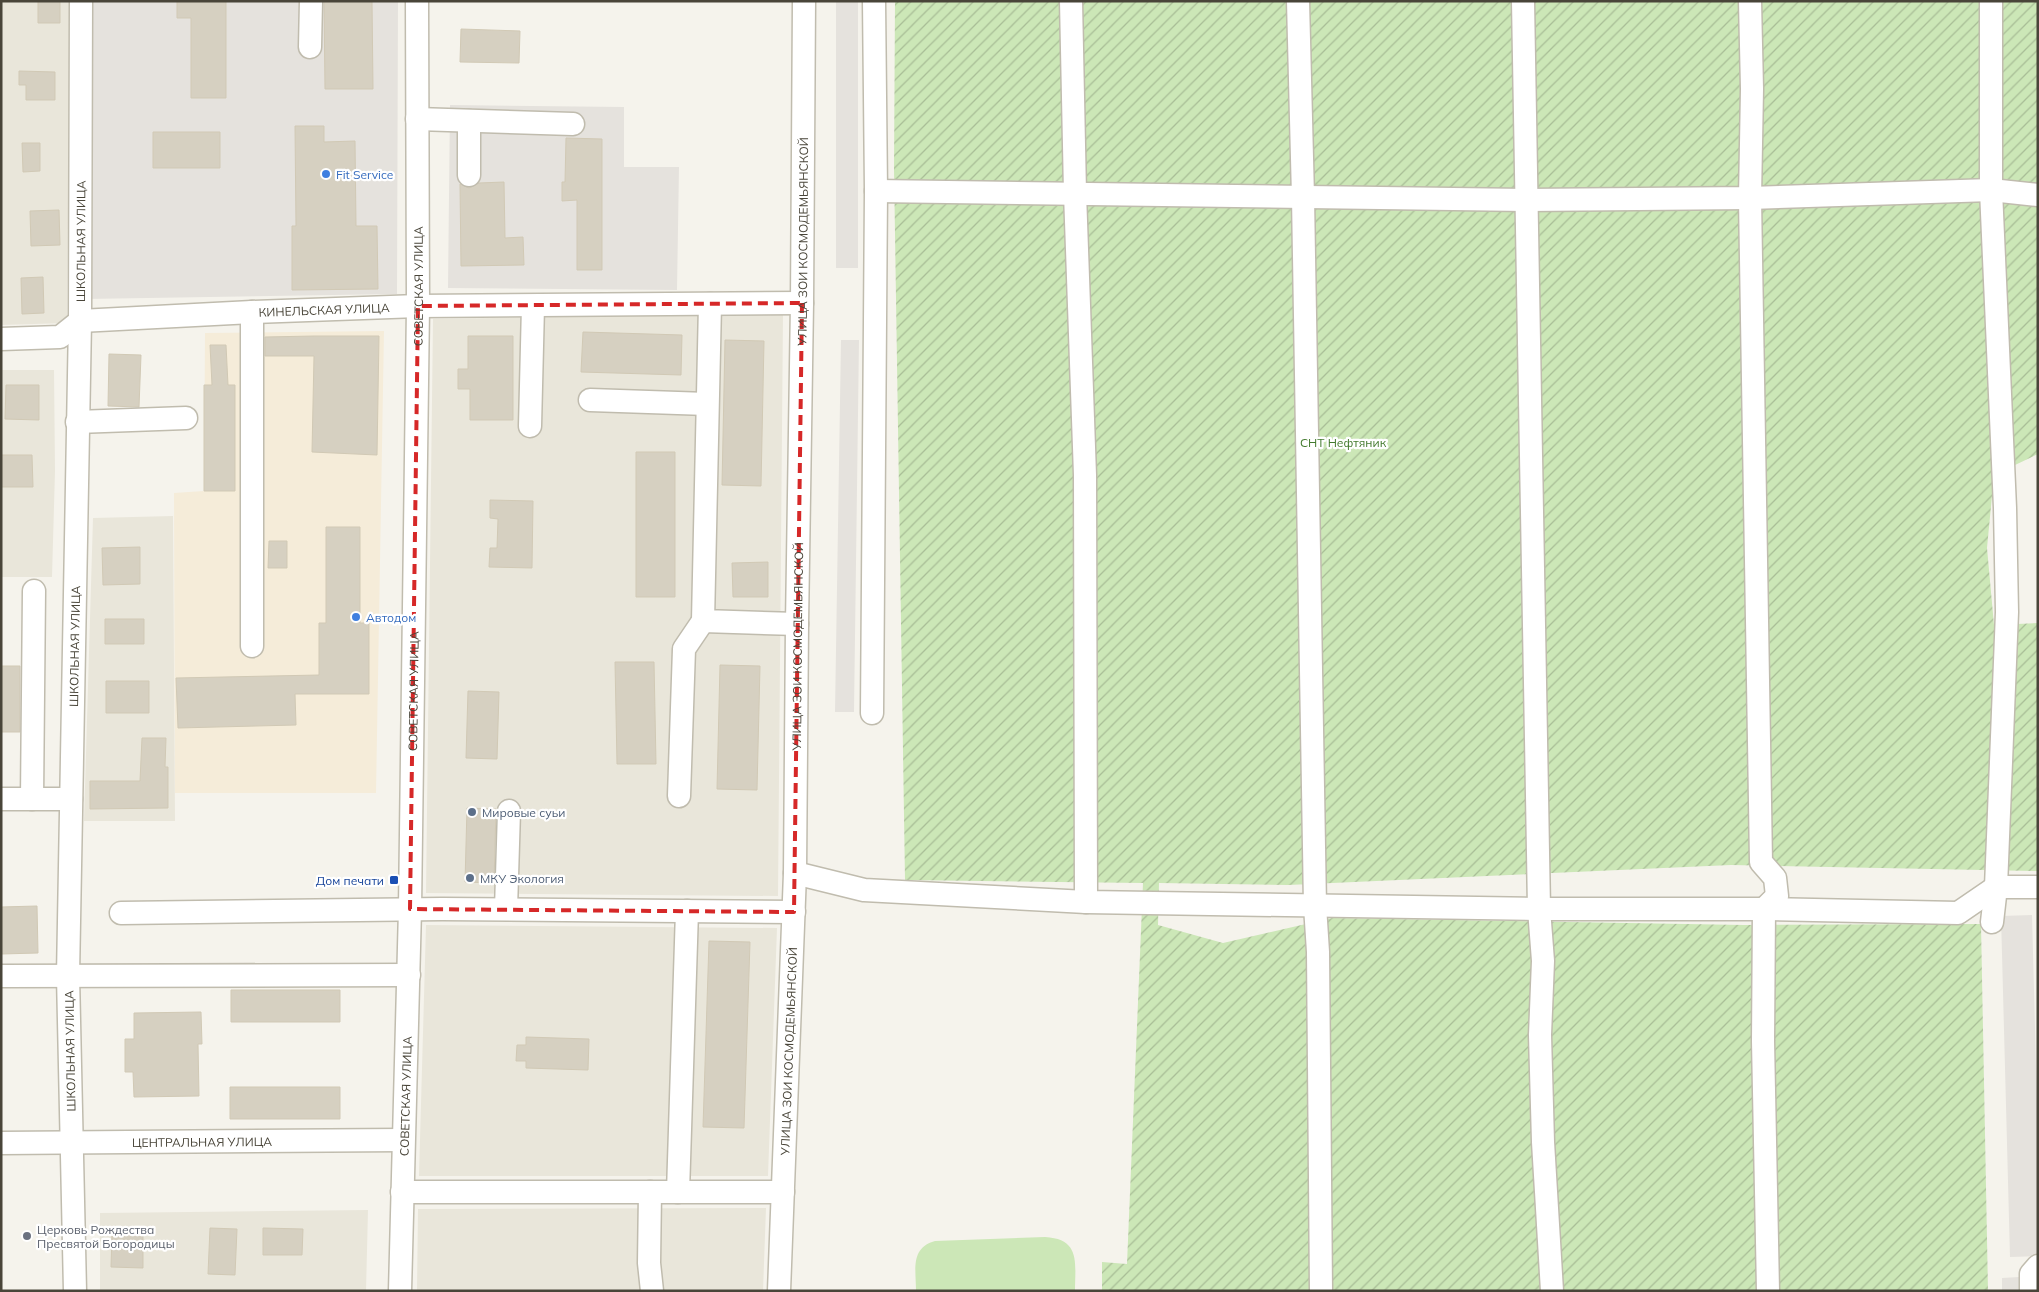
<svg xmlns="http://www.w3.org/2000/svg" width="2039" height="1292" font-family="Mulish,sans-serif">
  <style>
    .residential { fill: #e9e6da }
    .commercial { fill: #f5ecd9 }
    .industrial { fill: #e5e2dd }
    .park { fill: #cce7b7 }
    .garden { fill: url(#garden-furrows) }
    .building { fill: #d6d0c1; stroke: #d1c9b5 }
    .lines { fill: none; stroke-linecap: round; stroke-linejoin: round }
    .minor-casing { stroke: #c0bcae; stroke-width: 25 }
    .minor { stroke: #fff; stroke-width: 22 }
    .marked { fill: none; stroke: #d62828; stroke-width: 4; stroke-dasharray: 10 6; stroke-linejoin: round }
    .shop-dot { fill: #3f7fe0; stroke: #fff; stroke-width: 2 }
    .service-dot { fill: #5c6f8a; stroke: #fff; stroke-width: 2 }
    .transit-dot { fill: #1a4fb4; stroke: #fff; stroke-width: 2 }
    .worship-dot { fill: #6b7280; stroke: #fff; stroke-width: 2 }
    .labels { text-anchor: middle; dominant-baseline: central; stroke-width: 4.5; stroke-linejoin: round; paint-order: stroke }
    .shop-label { font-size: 12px; fill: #366cbe; stroke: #fff; text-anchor: start }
    .street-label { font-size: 12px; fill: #494539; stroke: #fff }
    .park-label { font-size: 12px; fill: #437a2e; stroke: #fff }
    .service-label { font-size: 12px; fill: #4e5e75; stroke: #fff; text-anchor: start }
    .transit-label { font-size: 12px; fill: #164399; stroke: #fff; text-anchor: end }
    .worship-label { font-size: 12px; fill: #5b616d; stroke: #fff; text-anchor: start }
  </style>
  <defs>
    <pattern id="garden-furrows" width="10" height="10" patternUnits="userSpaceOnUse" patternTransform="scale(1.25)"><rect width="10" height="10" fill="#cce7b7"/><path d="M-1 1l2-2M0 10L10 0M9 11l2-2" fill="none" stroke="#a8bd96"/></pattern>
  </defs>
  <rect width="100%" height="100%" fill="#f5f3ec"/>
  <path class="residential" d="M1 1H70L67 323 1 325Z
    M783 313 778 896 426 893 433 319Z
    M1 370H54L55 471 52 577H1Z
    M173 516 175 821H84L93 518Z
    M426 925 777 928 768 1176H419Z
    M766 1208 763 1291H417L418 1209Z
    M368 1210 366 1291H100V1213Z"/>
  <path class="commercial" d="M384 331 376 793H175L174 493 204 491 205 333Z"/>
  <path class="industrial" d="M89 1H398L397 294 85 299Z
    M836 1H858V268H836Z
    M450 105 624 107V167H679L677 290 448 288Z
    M841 340H859L854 712H835Z
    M2032 915 2038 1142V1256L2010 1257 2001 916Z
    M2019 1277V1291H2002V1278Z"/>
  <path class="park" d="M1045 1237C1081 1239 1075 1263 1075 1291H916C916 1270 910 1248 935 1241Z"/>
  <path class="garden" d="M895 1H2038V454L1994 475 1987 548 1994 625 2038 623V871L1731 865 1288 885 1159 883 1158 925 1223 943 1332 918 1744 925 1981 924 1988 1291H1102V1262L1127 1264 1143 883 905 880 894 169Z"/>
  <path class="building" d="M38 1H60V23H38Z
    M177 1H226V98H191V18H177Z
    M324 1H372L373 89H325Z
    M461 29 520 31 519 63 460 62Z
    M19 71 55 72V100H26V85H19Z
    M295 126H324V142L355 141 356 226H377L378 289 292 290V226H296Z
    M153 132H220V168H153Z
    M566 138 602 139V270H577V200L562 201V182H565Z
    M22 143H40V171L23 172Z
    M504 182 505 238 523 237 524 265 461 266 460 184 469 188 479 183Z
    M59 210 60 245 31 246 30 211Z
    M43 277 44 313 22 314 21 278Z
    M583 332 682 335 681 375 581 372Z
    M314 336H379L377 455 312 452 314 356H265V337Z
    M468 336H513V420H470V389H458V369H468Z
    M725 340 764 341 761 486 722 485Z
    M210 345H226L228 385H235V491H204V385H212Z
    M109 354 141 355 139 407 108 406Z
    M6 385H39V420L5 419Z
    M636 452H675V597H636Z
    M1 455H32L33 487H1Z
    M490 500 533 501 532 568 489 567 490 548H497L498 519 490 518Z
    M326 527H360V623H369V694H295L296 725 178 728 176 678 319 675V623H326Z
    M269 541H287V568H268Z
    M140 547V584L103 585 102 548Z
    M768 562V597H733L732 563Z
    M105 619H144V644H105Z
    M615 662H654L656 764H617Z
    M720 665 760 666 757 790 717 789Z
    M1 666H20V732H1Z
    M106 681H149V713H106Z
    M468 691 499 692 497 759 466 758Z
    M142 738H166L165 767H168V808L90 809V781H140Z
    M467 808 496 809 494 883 465 882Z
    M37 906 38 953 1 954V907Z
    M709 941 750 942 744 1128 703 1127Z
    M231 990H340V1022H231Z
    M201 1012 202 1044H198L199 1096 134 1097 133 1072H125V1039H134V1013Z
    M526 1037 589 1039 588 1070 526 1068V1061H516L517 1045H526Z
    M230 1087H340V1119H230Z
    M210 1228 237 1229 235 1275 208 1274Z
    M263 1228 303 1229 302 1255H263Z
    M112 1233 143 1234V1268L111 1267Z"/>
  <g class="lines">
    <defs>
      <g id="minor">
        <path d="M1071 1 1075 193 1085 475 1086 902"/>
        <path d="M1298 1 1303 197 1315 906 1318 952 1321 1291"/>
        <path d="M1523 1 1539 909 1543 961 1540 1035 1543 1142 1552 1291"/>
        <path d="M1750 1 1752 89 1750 198 1761 862 1775 878 1777 896 1764 909 1763 1041 1768 1291"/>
        <path d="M1991 1V190L2005 508 2007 612 1996 887 1992 922"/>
        <path d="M310 47 311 1"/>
        <path d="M417 119 573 124"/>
        <path d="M469 121V175"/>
        <path d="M876 191 1526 200 1750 198 1991 190 2038 195"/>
        <path d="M710 304 703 621 797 624"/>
        <path d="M252 312V646"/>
        <path id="s1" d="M1 339 60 337 80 321 252 312 418 306 802 303"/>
        <path d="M590 400 707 404"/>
        <path d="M77 422 186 418"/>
        <path d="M530 426 533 306"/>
        <path d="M872 713 876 191 874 1"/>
        <path d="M679 796 684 649 703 621"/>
        <path d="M1 799H71"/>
        <path d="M32 799 34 591"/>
        <path d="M795 873 864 890 1086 902 1539 909H1764L1958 913 1996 887H2038"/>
        <path d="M506 909 509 811"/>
        <path d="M121 913 442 909 794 912"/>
        <path d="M1 976 409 975"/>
        <path id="s2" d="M1 1143 403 1140"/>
        <path d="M402 1192H783"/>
        <path d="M650 1192 649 1263 652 1291"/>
        <path d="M678 1192 687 911"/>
        <path id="s3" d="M75 1291 68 976 80 321 81 1"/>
        <path id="s4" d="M400 1291 410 909 418 306 417 1"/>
        <path id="s5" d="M779 1291 795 873 797 624 802 303 804 1"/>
        <path d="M2031 1291V1274L2038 1266"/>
      </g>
    </defs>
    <use href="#minor" class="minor-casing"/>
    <use href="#minor" class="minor"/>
  </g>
  <path class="marked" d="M802 303 794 912 410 909 418 306Z"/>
  <g class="shop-dot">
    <circle cx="326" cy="174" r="5"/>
    <circle cx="356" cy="617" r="5"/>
  </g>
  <g class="service-dot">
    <circle cx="472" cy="812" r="5"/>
    <circle cx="470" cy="878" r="5"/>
  </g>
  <rect class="transit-dot" x="389" y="875" width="10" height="10" rx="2.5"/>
  <circle class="worship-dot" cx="27" cy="1236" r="5"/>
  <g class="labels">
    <g class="shop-label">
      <text x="336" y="174">Fit Service</text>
      <text x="366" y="617">Автодом</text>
    </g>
    <g class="street-label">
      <text stroke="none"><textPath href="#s3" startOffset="1050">ШКОЛЬНАЯ УЛИЦА</textPath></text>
      <text stroke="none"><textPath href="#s5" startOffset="1050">УЛИЦА ЗОИ КОСМОДЕМЬЯНСКОЙ</textPath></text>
      <text stroke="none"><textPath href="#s4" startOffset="1005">СОВЕТСКАЯ УЛИЦА</textPath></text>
      <text stroke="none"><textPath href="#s1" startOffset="329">КИНЕЛЬСКАЯ УЛИЦА</textPath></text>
      <text stroke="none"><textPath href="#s3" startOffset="645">ШКОЛЬНАЯ УЛИЦА</textPath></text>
      <text stroke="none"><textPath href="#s5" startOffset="645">УЛИЦА ЗОИ КОСМОДЕМЬЯНСКОЙ</textPath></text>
      <text stroke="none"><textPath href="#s4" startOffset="600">СОВЕТСКАЯ УЛИЦА</textPath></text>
      <text transform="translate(70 1051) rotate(-91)">ШКОЛЬНАЯ УЛИЦА</text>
      <text stroke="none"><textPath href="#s5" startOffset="240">УЛИЦА ЗОИ КОСМОДЕМЬЯНСКОЙ</textPath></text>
      <text stroke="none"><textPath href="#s4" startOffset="195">СОВЕТСКАЯ УЛИЦА</textPath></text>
      <text stroke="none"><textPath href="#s2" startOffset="201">ЦЕНТРАЛЬНАЯ УЛИЦА</textPath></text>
    </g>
    <g class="park-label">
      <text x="1343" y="442">СНТ Нефтяник</text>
    </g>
    <g class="service-label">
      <text x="482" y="812">Мировые суьи</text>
      <text x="480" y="878">МКУ Экология</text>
    </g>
    <g class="transit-label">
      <text x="384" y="880">Дом печати</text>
    </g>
    <g class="worship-label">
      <text x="37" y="1229">Церковь Рождества<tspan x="37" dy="14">Пресвятой Богородицы</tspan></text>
    </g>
  </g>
  <rect width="2039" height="1292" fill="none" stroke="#494539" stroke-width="5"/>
</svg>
